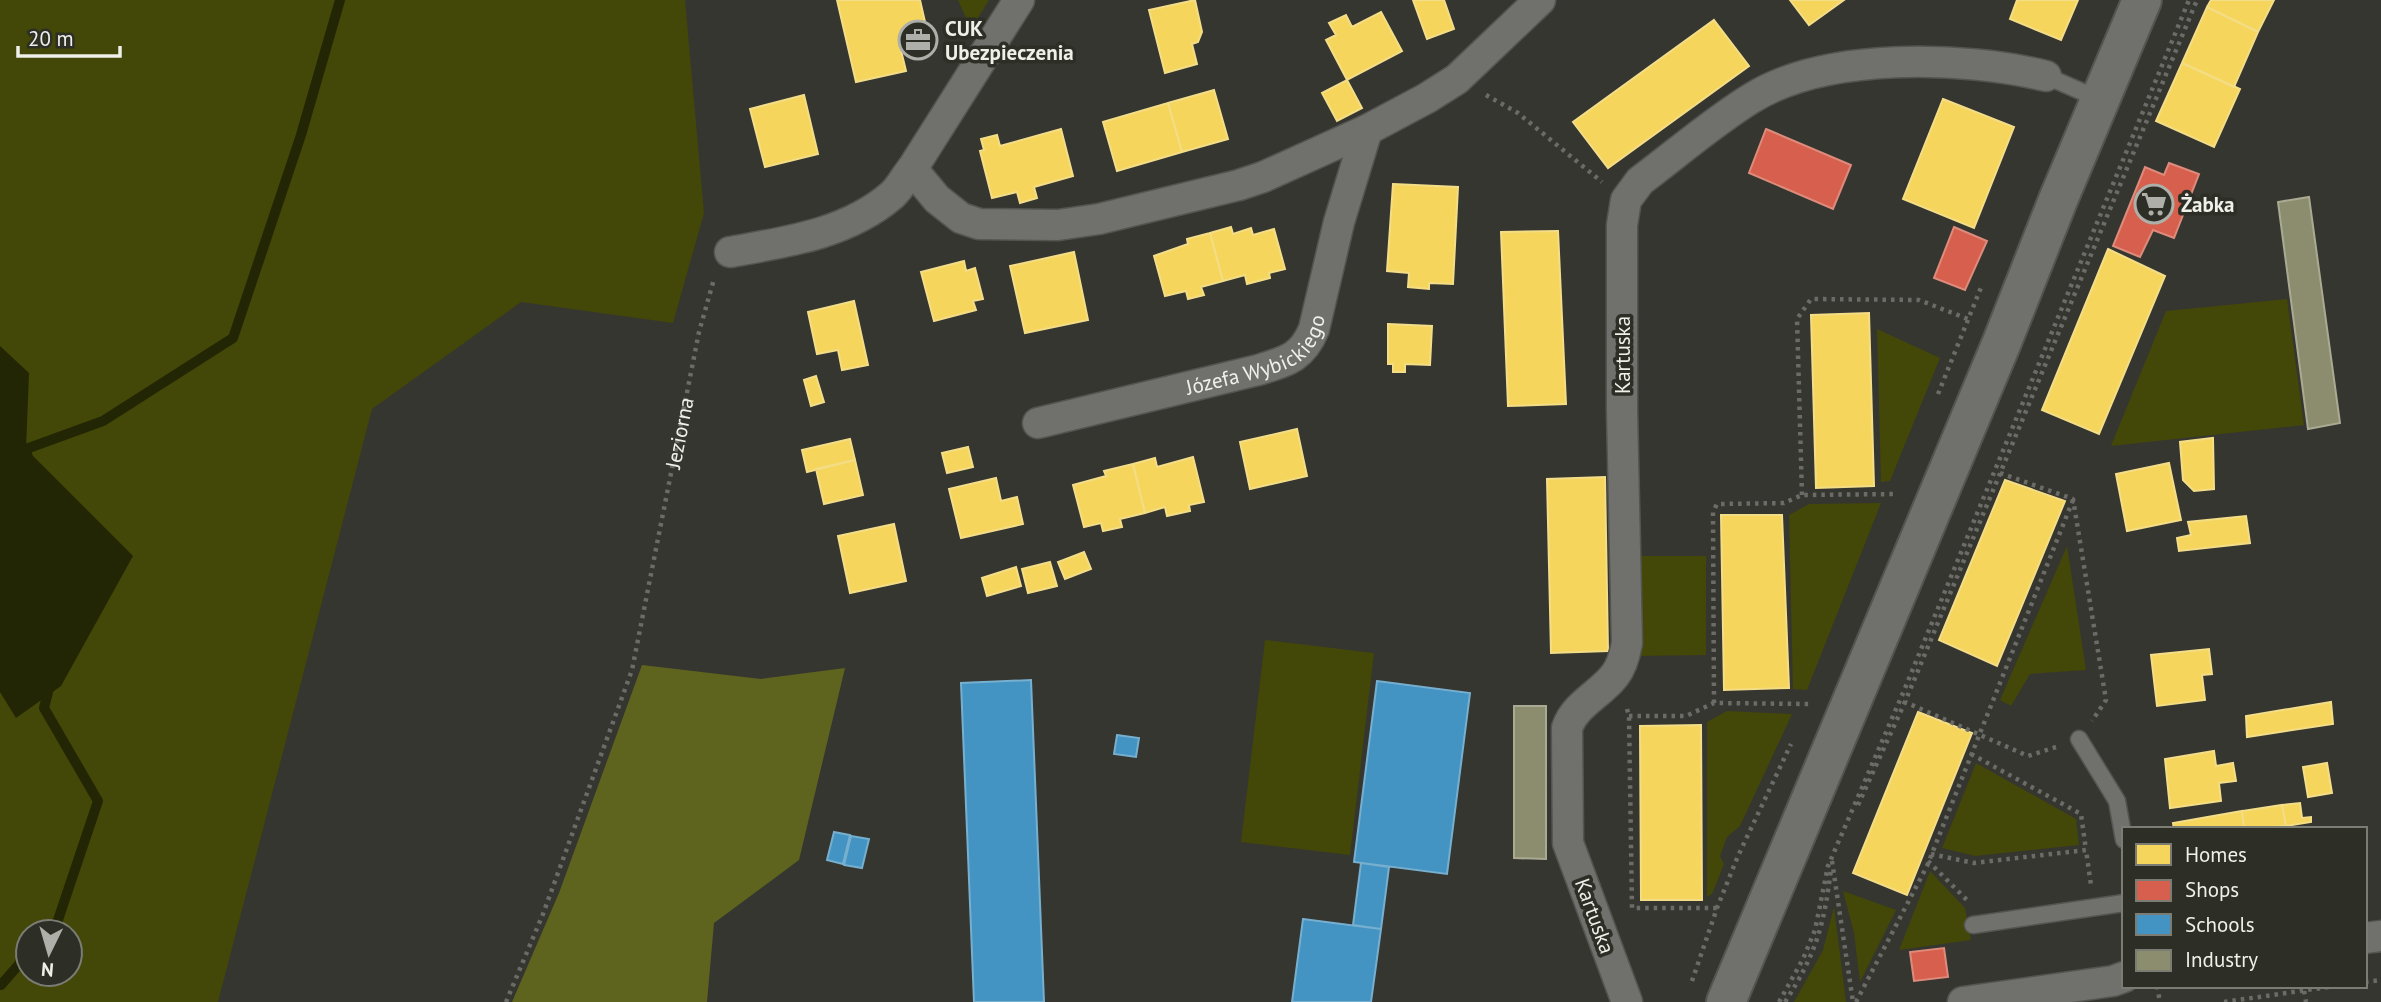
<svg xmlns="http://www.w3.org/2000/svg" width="2381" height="1002" font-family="'PT Sans',sans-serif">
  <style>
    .green { fill: #434707; fill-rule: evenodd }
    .forest { fill: #5e631e }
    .water { fill: #232604 }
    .homes { fill: #f6d55c; stroke: #f4dd87; stroke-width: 2 }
    .shops { fill: #d6604d; stroke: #de8b7c; stroke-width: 2 }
    .schools { fill: #4393c3; stroke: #77afcf; stroke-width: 2 }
    .industry { fill: #8c8c6e; stroke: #aaaa93; stroke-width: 2 }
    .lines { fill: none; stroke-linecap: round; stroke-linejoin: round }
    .stream { stroke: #232604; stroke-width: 10 }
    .service-casing { stroke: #545450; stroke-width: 19 }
    .minor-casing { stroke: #545450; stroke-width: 33 }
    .secondary-casing { stroke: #545450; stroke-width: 42 }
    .path { stroke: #6b6c67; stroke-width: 4.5; stroke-dasharray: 3.5 5; stroke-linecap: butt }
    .service { stroke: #70706c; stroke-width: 16 }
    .minor { stroke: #70706c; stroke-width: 30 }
    .secondary { stroke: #70706c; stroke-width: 38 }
    .labels { text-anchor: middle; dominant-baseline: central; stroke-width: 7; stroke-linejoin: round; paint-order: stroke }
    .poi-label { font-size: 21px; font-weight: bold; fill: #eff0ea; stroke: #2d2e25; text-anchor: start }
    .street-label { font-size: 21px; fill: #eff0ea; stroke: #2d2e25 }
  </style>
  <rect width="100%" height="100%" fill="#363631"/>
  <path class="green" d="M0 0H685L704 213 673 323 521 302 372 409 218 1002H0ZM28 932H70V974H28Z
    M958 0H989L971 29Z
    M2287 299 2304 425 2111 446 2166 311Z
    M1877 329 1940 358 1890 481 1881 482Z
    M1881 503 1807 690 1793 689 1789 515 1809 504Z
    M2067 546 2086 670 2030 674 2011 706 2000 700Z
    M1638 556H1706V655L1638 656Z
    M1265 640 1374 653 1350 855 1241 842Z
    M1727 711 1792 714 1740 826 1727 837 1720 856 1724 864 1712 894 1707 897V722Z
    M1976 763 2076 819 2079 845 1975 856 1942 848Z
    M1930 871 1965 908 1971 940 1899 950Z
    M1843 891 1896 910 1860 982 1854 933Z
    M1834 907 1846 1002H1794L1823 950Z"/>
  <path class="forest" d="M642 665 761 679 845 668 799 860 714 923 707 1002H512L559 893Z"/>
  <path class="water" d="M0 346 29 373 26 449 133 556 61 686 16 718 0 692Z"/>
  <path class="homes" d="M837 0H920L928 35 899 42 906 71 856 82Z
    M1195 0 1202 32 1198 42 1192 44 1197 64 1165 73 1149 10Z
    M1413 0H1444L1454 29 1427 39Z
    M1790 0H1844L1809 25Z
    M2017 0H2078L2061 40 2010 19Z
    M2211 0H2274L2258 32 2207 7Z
    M2207 7 2258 32 2234 87 2182 63Z
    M1381 12 1402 51 1347 80 1326 40 1336 35 1329 23 1346 15 1352 27Z
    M1714 20 1749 66 1608 168 1573 122Z
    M2182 63 2240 89 2214 147 2156 121Z
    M1347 80 1362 108 1337 121 1322 93Z
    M1214 90 1228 139 1182 152 1168 103Z
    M804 95 818 154 765 167 750 109Z
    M1943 99 2014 127 1974 228 1903 199Z
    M1168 103 1182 152 1117 171 1103 122Z
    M1061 129 1073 176 1034 187 1037 198 1020 203 1017 192 992 198 980 151 984 150 981 139 997 135 1000 146Z
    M1393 184 1458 187 1453 284 1429 283V289L1408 287 1409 273 1387 271Z
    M1231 227 1233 234 1251 228 1253 235 1274 229 1285 269 1269 273 1270 278 1247 284 1245 275 1223 281 1210 233Z
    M1558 231 1566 404 1508 406 1501 232Z
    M1210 233 1223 281 1201 287 1204 295 1188 299 1186 291 1165 296 1154 256 1188 244 1187 239Z
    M2108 249 2165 276 2099 434 2042 410Z
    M1074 252 1088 320 1025 333 1010 266Z
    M964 261 966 271 975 268 983 299 973 301 976 310 934 321 921 272Z
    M854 301 868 365 842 370 838 350 817 354 808 312Z
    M1869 313 1874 486 1816 488 1811 315Z
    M1388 324 1432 326 1430 365 1405 364V372H1393V364H1388Z
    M816 376 824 402 811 406 804 380Z
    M1297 429 1307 476 1250 489 1240 442Z
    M2213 438 2214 489 2194 491 2183 480 2180 442Z
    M850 439 855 460 807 472 802 450Z
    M968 447 973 467 947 473 942 453Z
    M1193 457 1204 502 1189 505 1190 511 1167 516 1165 507 1145 513 1133 464 1155 458 1157 467Z
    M855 460 863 495 824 504 816 469Z
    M2169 463 2181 520 2127 531 2116 474Z
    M1133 464 1145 513 1120 519 1122 527 1103 531 1101 523 1084 527 1073 485 1106 476 1104 471Z
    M1605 477 1608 651 1551 653 1547 479Z
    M996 478 1001 501 1017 497 1023 524 961 538 949 489Z
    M2005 480 2065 501 1997 666 1939 640Z
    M1721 515H1782L1789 688 1724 690Z
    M2246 516 2250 543 2179 551 2177 538 2191 535 2188 522Z
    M894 524 906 581 850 593 838 536Z
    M1084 552 1091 569 1065 579 1058 562Z
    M1050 562 1057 586 1028 593 1022 569Z
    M1016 567 1021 586 987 596 982 578Z
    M2209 649 2212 674 2202 675 2205 700 2157 706 2151 655Z
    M2331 702 2333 724 2247 737 2246 716Z
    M1918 712 1972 733 1907 895 1853 873Z
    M1701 725 1702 900H1641L1640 726Z
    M2214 751 2216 766 2233 763 2236 781 2219 783 2221 801 2170 808 2165 759Z
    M2327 763 2332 793 2308 797 2303 767Z
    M2300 803 2302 818 2311 817V822L2286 826 2282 805Z
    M2282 805 2286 826 2244 829 2242 811Z
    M2242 811 2244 829H2174L2173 823Z"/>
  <path class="shops" d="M1766 129 1851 165 1833 209 1749 173Z
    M2169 163 2199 174 2174 238 2153 230 2140 257 2113 246 2145 167 2164 175Z
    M1954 227 1987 241 1965 290 1934 278Z
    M1944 948 1948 977 1914 981 1910 952Z"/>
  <path class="schools" d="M1031 680 1044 1002H974L961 683Z
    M1377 681 1470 693 1447 874 1354 862Z
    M1117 735 1139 738 1136 757 1114 754Z
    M834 832 850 835 843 864 827 860Z
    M851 836 869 839 862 868 844 865Z
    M1361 863 1389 867 1381 929 1353 925Z
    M1303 919 1381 929 1371 1002H1292Z"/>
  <path class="industry" d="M2309 197 2340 423 2308 429 2278 202Z
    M1514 706H1546V859L1514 858Z"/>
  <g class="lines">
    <path class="stream" d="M29 462 26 449 103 421 233 338 301 135 340 0
      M48 932 58 920 98 801 44 708 50 684
      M1 985 28 954"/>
    <defs>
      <path id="service" d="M2046 76 2101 100
        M2079 739 2117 801 2124 840
        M1973 925 2124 903"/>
      <g id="minor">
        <path d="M912 169 937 199 961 218 979 224 1058 225 1099 219 1239 185 1263 177 1367 130 1427 98 1457 79 1540 0"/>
        <path d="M730 252C786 242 847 234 892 195 900 188 905 177 912 169L1019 0"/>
        <path id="s2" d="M1038 423 1258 370C1287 361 1302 358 1314 329L1339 222 1367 130"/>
        <path d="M2365 938 2381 936"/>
        <path d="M1627 1002 1568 843 1567 728C1575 704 1601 694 1615 675 1622 666 1625 654 1627 643L1622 410V225L1626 200 1640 181C1675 155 1714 121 1752 98 1826 52 1963 56 2046 76"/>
        <path d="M1963 1002 2113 981 2124 977"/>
      </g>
      <path id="secondary" d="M1726 1002 2002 342 2058 200 2142 0"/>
    </defs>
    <use href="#service" class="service-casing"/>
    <use href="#minor" class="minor-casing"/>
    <use href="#secondary" class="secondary-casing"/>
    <g class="path">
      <path d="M1486 95 1518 113 1602 182"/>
      <path d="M1938 394 1982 285"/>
      <path d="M2000 473 2073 499 2106 700 2092 721"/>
      <path d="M1802 495 1797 319 1811 299 1919 300 1968 319"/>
      <path d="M1714 703 1713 512 1717 504 1784 503 1802 495 1897 494"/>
      <path d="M1627 709 1629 716 1632 908H1717"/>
      <path d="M1629 716H1686L1714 703 1810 704"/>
      <path d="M2056 747 2028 756 1905 702 2197 0"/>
      <path d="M1971 754 2081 814 2086 850"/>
      <path d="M1858 805 1905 702"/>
      <path d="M1931 854 1974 863 2086 850 2091 885"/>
      <path d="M1832 861 1853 1002"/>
      <path d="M1928 861 1967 900"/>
      <path d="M1692 981 1717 908 1738 856 1791 744"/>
      <path d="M2365 982 2381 980"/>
      <path d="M2157 986 2160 1002"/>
      <path d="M2304 991 2306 1002"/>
      <path id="s1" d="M506 1002 543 914 632 670 699 332 714 279"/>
      <path d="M1779 1002 1803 959 1815 930 1828 866 1903 693 2189 0"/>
      <path d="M1785 1002C1816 954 1824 926 1831 869"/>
      <path d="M1856 1002 1927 866 2073 500"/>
      <path d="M2224 1002 2335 986"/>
    </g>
    <use href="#service" class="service"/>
    <use href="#minor" class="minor"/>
    <use href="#secondary" class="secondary"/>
  </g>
  <defs>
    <symbol id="office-ring" viewBox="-11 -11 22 22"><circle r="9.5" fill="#2d2e25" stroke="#aeafa9" stroke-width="1.5"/><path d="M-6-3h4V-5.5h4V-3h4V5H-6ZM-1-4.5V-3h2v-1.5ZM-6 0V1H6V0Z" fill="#aeafa9"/></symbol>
    <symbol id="supermarket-ring" viewBox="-11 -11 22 22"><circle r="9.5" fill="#2d2e25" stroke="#aeafa9" stroke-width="1.5"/><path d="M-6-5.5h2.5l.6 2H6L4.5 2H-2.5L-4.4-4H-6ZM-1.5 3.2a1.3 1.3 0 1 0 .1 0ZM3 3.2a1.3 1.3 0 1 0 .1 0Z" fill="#aeafa9"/></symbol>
  </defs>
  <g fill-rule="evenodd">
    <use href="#office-ring" x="896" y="18" width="44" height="44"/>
    <use href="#supermarket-ring" x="2132" y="182" width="44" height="44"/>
  </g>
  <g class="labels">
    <g class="poi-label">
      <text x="945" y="28">CUK<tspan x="945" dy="24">Ubezpieczenia</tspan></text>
      <text x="2181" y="204">Żabka</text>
    </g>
    <g class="street-label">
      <text stroke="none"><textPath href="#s2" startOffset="233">Józefa Wybickiego</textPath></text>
      <text transform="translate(1622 355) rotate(-90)">Kartuska</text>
      <text stroke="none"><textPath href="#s1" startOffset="597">Jeziorna</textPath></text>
      <text transform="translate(1595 916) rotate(70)">Kartuska</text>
    </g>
  </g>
  <rect x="2122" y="827" width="245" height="161" fill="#2d2e25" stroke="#7b7c74" stroke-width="2"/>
  <rect x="2136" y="844" width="35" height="21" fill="#f6d55c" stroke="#7b7c74" stroke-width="2"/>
  <text x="2185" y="862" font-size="21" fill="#eff0ea">Homes</text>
  <rect x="2136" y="880" width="35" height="21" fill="#d6604d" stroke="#7b7c74" stroke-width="2"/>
  <text x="2185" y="897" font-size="21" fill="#eff0ea">Shops</text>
  <rect x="2136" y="914" width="35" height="21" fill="#4393c3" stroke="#7b7c74" stroke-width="2"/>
  <text x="2185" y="932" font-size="21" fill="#eff0ea">Schools</text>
  <rect x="2136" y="950" width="35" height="21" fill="#8c8c6e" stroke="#7b7c74" stroke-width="2"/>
  <text x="2185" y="967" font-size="21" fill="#eff0ea">Industry</text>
  <g transform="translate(49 953) rotate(185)"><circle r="33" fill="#2d2e25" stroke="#7b7c74" stroke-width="2"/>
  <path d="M0-5L12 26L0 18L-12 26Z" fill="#aeafa9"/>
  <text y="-10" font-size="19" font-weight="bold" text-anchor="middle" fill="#eff0ea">N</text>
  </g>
  <path d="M18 46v10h102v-10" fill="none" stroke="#eff0ea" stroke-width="3.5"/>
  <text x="28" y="46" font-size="21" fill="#eff0ea" stroke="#2d2e25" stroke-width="5" paint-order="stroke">20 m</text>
</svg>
